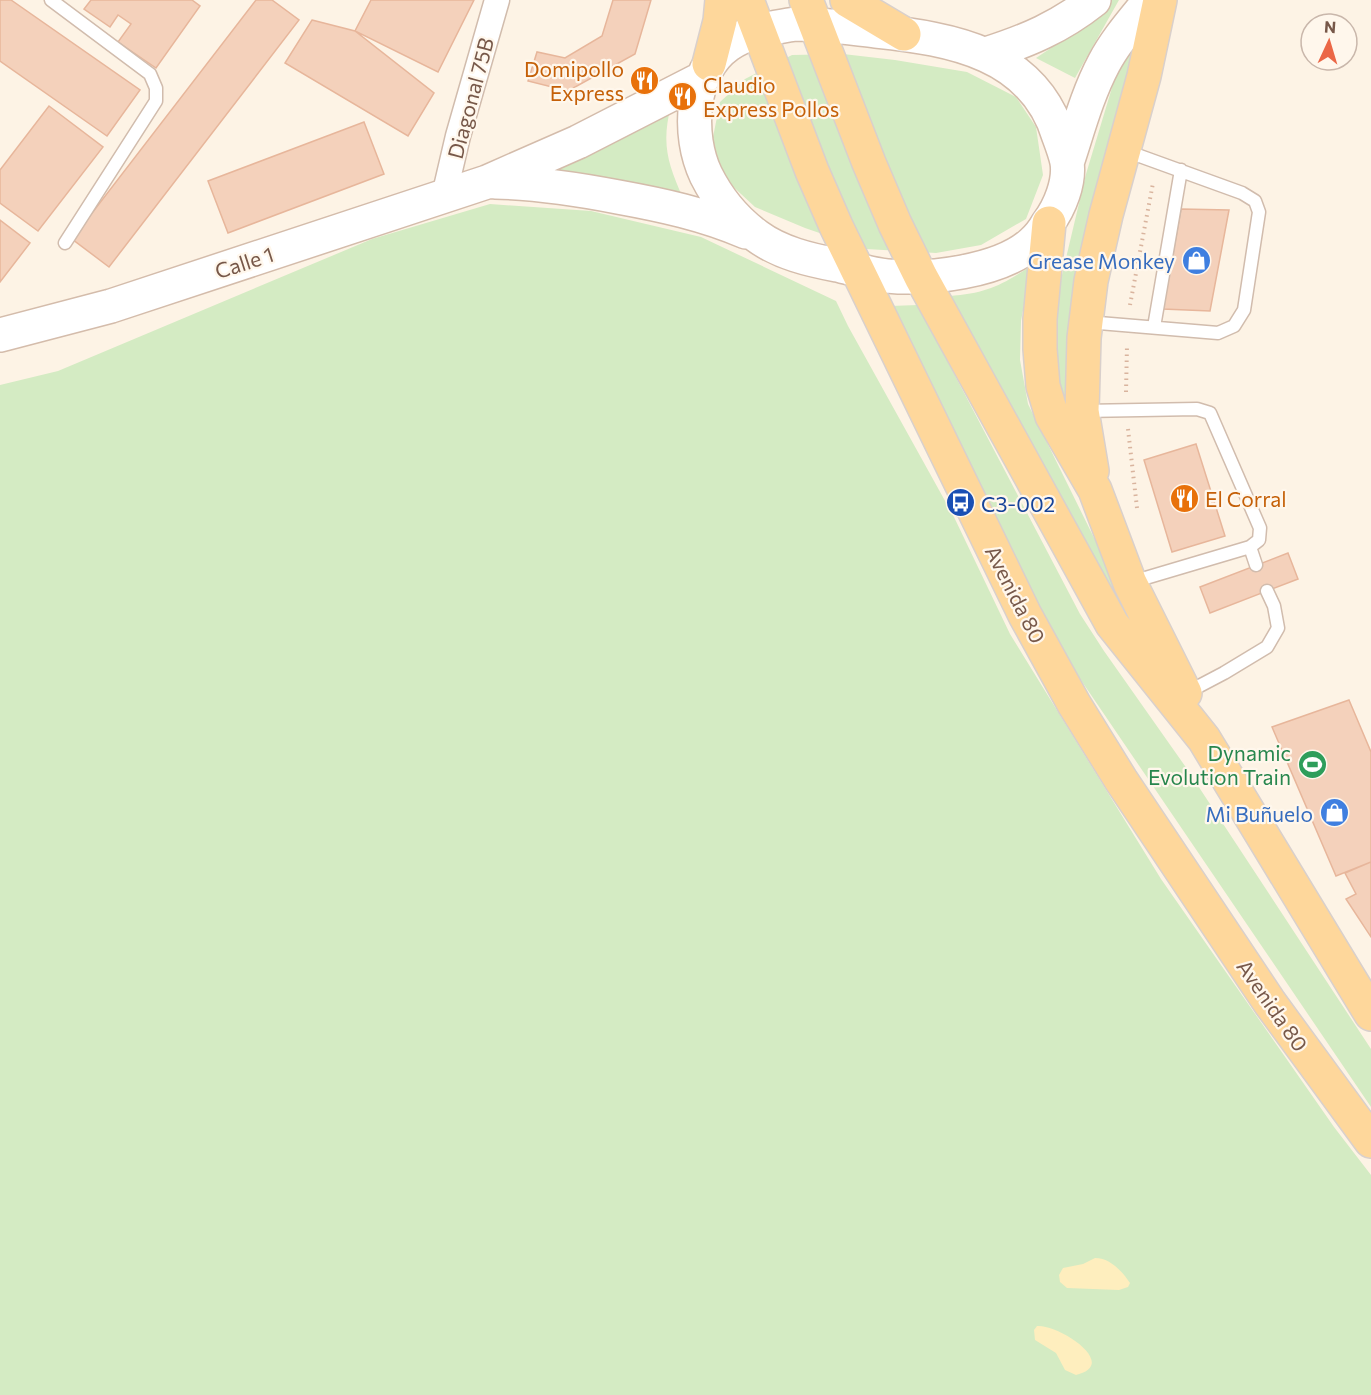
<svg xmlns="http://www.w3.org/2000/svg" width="1371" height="1395" font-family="Commissioner,sans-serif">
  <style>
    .green { fill: #d4ebc3 }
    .sand { fill: #feeebe }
    .building { fill: #f4d1bb; stroke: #e7b69b; stroke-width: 1.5 }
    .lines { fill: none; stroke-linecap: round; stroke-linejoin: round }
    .service-casing { stroke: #d1bcad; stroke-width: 15 }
    .minor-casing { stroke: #d1bcad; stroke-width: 27 }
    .secondary-casing { stroke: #d4bcab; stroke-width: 36 }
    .primary-casing { stroke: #d9d0cc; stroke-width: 36 }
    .path { stroke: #d9b49e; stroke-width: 4; stroke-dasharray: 1.5 4.5; stroke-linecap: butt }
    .service { stroke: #fff; stroke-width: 12 }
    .minor { stroke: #fff; stroke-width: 24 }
    .secondary { stroke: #fff; stroke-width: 33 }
    .primary { stroke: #fed79b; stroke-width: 33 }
    .labels { text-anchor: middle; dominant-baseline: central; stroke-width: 4.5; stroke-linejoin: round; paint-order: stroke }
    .food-label { font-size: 21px; fill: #c56008; stroke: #fff7ec; text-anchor: start }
    .street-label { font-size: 21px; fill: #775849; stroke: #fff7ec }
    .shop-label { font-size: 21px; fill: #366cbe; stroke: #fff7ec; text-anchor: end }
    .transit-label { font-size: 21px; fill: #164399; stroke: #fff7ec; text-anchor: start }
    .leisure-label { font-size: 21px; fill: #27864d; stroke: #fff7ec; text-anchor: end }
  </style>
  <rect width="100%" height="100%" fill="#fdf3e5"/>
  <path class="green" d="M1110 0H1119L1075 78 1036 58 1060 42Z
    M1136 42 1092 212 1070 314 1065 414 1055 381 1057 296 1086 174 1117 71Z
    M843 54 895 60 967 72 1016 97 1036 127 1043 175 1026 219 981 245 936 253 866 249 805 228 755 207 727 181 717 163 713 137 720 102 745 79 792 55Z
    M671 106C661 144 668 164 683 198L547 171Z
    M490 204 591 211 701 237 836 301 848 326 954 517 1010 634 1161 879 1334 1127 1371 1175V1395H0V385L58 371 372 239Z
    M1031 266 1021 321 1020 360 1028 404 1101 552 1133 634 949 296C987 293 1000 286 1031 266Z
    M918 305 1080 614 1104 651 1185 766 1371 1049V1107L1070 664 1048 623 890 306Z"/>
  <path class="sand" d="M1095 1258C1110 1258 1122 1271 1130 1283L1128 1287 1119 1290 1067 1288 1060 1282 1059 1275 1063 1268 1083 1264Z
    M1037 1326C1058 1324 1121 1364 1076 1375L1065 1370 1056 1353 1035 1340 1034 1330Z"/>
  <path class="building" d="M0 0H11L140 90 107 136 0 61Z
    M91 0H192L200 6 156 68 118 42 131 24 118 15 110 27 84 9Z
    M256 0H272L299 20 109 267 72 239Z
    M371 0H474L438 72 355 31Z
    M613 0H651L635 54 568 91 528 81 537 52 565 58 602 36Z
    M312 20 355 31 434 93 408 136 285 63Z
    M49 106 103 147 38 231 0 203V170Z
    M364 122 384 174 228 233 208 181Z
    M1181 209 1229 210 1210 311 1163 309Z
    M0 220 30 243 0 282Z
    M1196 444 1225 536 1172 552 1144 460Z
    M1288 553 1298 579 1210 613 1200 587Z
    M1349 700 1371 752V862L1336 876 1272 727Z
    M1371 862V937L1346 899 1356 894 1345 873Z"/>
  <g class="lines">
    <defs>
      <path id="service" d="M51 0 150 74 156 88V101L65 243
        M1087 322 1218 333 1234 326 1244 310 1259 212 1255 201 1242 193 1126 151
        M1154 327 1181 170
        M1083 411 1197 409 1210 413 1260 528 1259 540 1250 547 1132 582
        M1250 547 1256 565
        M1186 693 1224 673 1267 647 1278 628 1274 606 1267 591"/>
      <path id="minor" d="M444 196 458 136 497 0"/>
      <path id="secondary" d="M795 24C822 24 849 28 876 31 952 39 1034 53 1059 137 1062 145 1065 153 1067 162 1070 182 1060 207 1048 223 1044 230 1038 238 1032 243 1000 272 928 280 887 276 870 274 854 269 837 265 810 260 780 253 757 236 735 220 718 199 706 175 687 135 690 72 728 45 748 31 772 28 795 24Z
        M986 54C1027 41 1060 27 1094 0
        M1067 163C1078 130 1087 95 1104 63 1116 40 1134 20 1150 0
        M495 182C537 183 577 189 618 197 662 205 704 214 746 232
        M0 335 111 306 487 182 578 142 701 79"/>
      <path id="primary" d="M747 0 812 171 836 226 1025 615 1074 704 1121 780 1270 1003 1371 1141
        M806 0 869 163 895 224 921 277 1112 624 1204 739 1371 1014
        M847 0 904 34
        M709 64 720 21 722 0
        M1049 223 1040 319V349L1043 386 1052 416 1095 490 1130 583 1185 693
        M1092 471 1082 411 1084 338 1091 281 1106 215 1144 76 1160 0"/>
    </defs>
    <use href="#service" class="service-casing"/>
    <use href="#minor" class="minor-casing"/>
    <use href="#secondary" class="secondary-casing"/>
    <use href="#primary" class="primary-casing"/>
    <path class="path" d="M1130 305 1153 183
      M1126 392 1127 346
      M1128 429 1137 508"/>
    <use href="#service" class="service"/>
    <use href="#minor" class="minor"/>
    <use href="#secondary" class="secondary"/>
    <use href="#primary" class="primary"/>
  </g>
  <defs>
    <symbol id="restaurant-disc" viewBox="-11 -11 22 22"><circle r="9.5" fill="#e8710a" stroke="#fff7ec"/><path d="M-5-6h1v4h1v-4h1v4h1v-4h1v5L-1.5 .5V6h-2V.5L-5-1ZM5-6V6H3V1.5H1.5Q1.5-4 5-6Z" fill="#fff"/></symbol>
    <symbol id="shop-disc" viewBox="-11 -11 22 22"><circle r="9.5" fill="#3f7fe0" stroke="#fff7ec"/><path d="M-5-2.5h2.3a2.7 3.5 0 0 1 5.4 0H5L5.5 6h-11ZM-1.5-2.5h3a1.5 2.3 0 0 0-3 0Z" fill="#fff"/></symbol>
    <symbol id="bus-disc" viewBox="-11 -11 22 22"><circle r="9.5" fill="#1a4fb4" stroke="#fff7ec"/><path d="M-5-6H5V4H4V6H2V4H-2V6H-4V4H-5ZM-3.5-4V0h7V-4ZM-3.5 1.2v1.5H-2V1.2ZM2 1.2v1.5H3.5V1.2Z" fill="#fff"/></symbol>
    <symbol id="stadium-disc" viewBox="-11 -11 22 22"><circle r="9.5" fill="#2e9e5b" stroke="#fff7ec"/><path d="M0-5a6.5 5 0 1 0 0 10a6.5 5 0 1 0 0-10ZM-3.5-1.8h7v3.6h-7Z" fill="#fff"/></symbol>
  </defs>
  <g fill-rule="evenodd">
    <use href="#restaurant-disc" x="628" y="64" width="33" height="33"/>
    <use href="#restaurant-disc" x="666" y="80" width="33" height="33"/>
    <use href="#shop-disc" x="1180" y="244" width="33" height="33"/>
    <use href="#restaurant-disc" x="1168" y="482" width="33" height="33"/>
    <use href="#bus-disc" x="944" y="486" width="33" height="33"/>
    <use href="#stadium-disc" x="1296" y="748" width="33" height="33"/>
    <use href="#shop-disc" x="1318" y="796" width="33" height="33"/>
  </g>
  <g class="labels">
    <g class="food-label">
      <text x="624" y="68" text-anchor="end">Domipollo<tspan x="624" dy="24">Express</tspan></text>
      <text x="703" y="84">Claudio<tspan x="703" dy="24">Express Pollos</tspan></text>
      <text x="1205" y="498">El Corral</text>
    </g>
    <g class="street-label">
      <text transform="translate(470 98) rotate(-75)">Diagonal 75B</text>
      <text transform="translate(244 262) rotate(-18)">Calle 1</text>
      <text transform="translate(1016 594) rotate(63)">Avenida 80</text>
      <text transform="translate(1273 1005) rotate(55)">Avenida 80</text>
    </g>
    <g class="shop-label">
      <text x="1175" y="260">Grease Monkey</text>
      <text x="1313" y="813">Mi Buñuelo</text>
    </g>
    <g class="transit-label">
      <text x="981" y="503">C3-002</text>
    </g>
    <g class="leisure-label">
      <text x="1291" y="752">Dynamic<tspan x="1291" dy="24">Evolution Train</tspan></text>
    </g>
  </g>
  <g transform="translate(1329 42) rotate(4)"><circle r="28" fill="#fff7ec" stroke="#c9b7ab" stroke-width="1.5"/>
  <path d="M0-4.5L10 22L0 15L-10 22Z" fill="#eb6746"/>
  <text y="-9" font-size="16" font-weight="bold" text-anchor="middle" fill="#775849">N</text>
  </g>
</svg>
